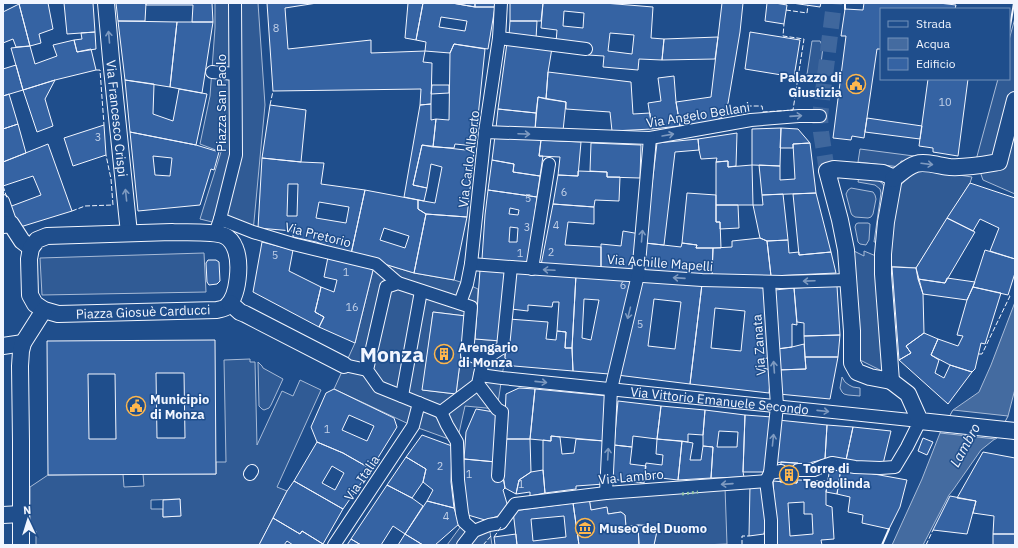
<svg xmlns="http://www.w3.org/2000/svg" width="1018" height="548" font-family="'IBM Plex Sans',sans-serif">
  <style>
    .built { fill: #305b95; stroke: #a8bbd7; fill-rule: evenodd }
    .water { fill: #446ba0; stroke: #a8bbd7 }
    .pier { fill: #1f4e8c; stroke: #a8bbd7 }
    .building { fill: #3563a3; stroke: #f2f6ff; fill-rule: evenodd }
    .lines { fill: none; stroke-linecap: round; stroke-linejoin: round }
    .minor-tunnel { stroke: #3f679d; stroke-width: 16; stroke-dasharray: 16 8; stroke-linecap: butt }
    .pedestrian-casing { stroke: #f2f6ff; stroke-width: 14 }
    .minor-casing { stroke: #f2f6ff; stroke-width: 18 }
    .pedestrian { stroke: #1f4e8c; stroke-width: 12 }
    .minor { stroke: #1f4e8c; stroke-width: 16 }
    .hedge { stroke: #97c8a6; stroke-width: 3; stroke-dasharray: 2 3; stroke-linecap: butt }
    .fence { stroke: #f2f6ff; stroke-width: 1; stroke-dasharray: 5 2; stroke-linecap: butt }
    .wall { stroke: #f2f6ff; stroke-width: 2 }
    .oneway { stroke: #7e9ac0 }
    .labels { text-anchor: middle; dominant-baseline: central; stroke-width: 3; stroke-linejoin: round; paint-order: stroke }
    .number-label { font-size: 11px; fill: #c3d1e8 }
    .poi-label { font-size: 13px; font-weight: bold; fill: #f2f6ff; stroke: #1f4e8c; text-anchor: start }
    .street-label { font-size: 13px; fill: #f2f6ff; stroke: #1f4e8c }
    .water-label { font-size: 14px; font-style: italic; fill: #f2f6ff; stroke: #1f4e8c }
    .town-label { font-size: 21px; font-weight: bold; fill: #f2f6ff; stroke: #1f4e8c }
  </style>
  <rect width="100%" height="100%" fill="#1f4e8c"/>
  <path class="built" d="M215 3H258L265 105 253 232 200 219 221 152 200 144 210 96 215 28Z
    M1015 18V194L983 180 976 160 998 79H1009V40Z
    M812 41H820L823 47 819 80 814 82 806 81Z
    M860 149 914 156 913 162 901 161 900 167 858 162Z
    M919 169 972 177 970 183 916 268 887 266 897 188Z
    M859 177 877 180 882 183 885 187 880 242H874L881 193 880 189 875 185 858 182Z
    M851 188 873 192 875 195 876 199 873 214 871 217 868 218 855 217 852 215 851 213 846 194 848 190Z
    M858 223H868L870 224 869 240 866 245 860 244 858 242 855 227 856 224Z
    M852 250 864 256V251L876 256 884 372 860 360Z
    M204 253 206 292 42 295 40 258Z
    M378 262 414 273 454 280 467 284 478 289 475 339 501 341 505 357 497 409 465 406 457 442 413 426 334 389 355 343 374 266ZM433 312 466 316 456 394 423 390Z
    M250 359V362H255L257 445 282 391 293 396 300 380 321 390 277 487 287 491 259 545H36V531L30 532V487L48 475 123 474 124 487 144 486 143 474H216V462H226L224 360ZM180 499V516L163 517V509H151V500Z
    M258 362 262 366 263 368 283 379 271 405 269 408 264 410 262 409 259 406Z
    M842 377 845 382 849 385 853 387 860 388V396L848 395 844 394 842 392 840 388Z
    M725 487 727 544 702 545H654L658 526 638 525 626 527 625 515 621 512 608 514 607 508 591 510 589 498Z
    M464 522 489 525 492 545H447Z"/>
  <path class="water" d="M1015 302V389L1008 416 996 438 981 450 953 490 949 495 923 545H892L922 479 940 433 953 410 979 392 991 365Z"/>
  <path class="pier" d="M953 410 1008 416 996 439 940 433Z"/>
  <path class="building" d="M23 3H48L53 29 39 34 41 43 30 46 19 4Z
    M64 3H93L95 32 67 34Z
    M116 3H146L145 21H118Z
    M146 3H212L213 22H192L193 5H146Z
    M267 3H317L285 8 288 49 371 40V53L425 51 423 62 432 63 431 104 420 105 421 89 273 91Z
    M408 3H423L416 40 405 38Z
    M423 3H452L475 7H495L488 49 454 44 450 53 425 51 426 42 416 40ZM441 17 467 21 465 31 439 27Z
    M452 3H475V7Z
    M475 3H495V7H475Z
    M510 3H543L541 21H510Z
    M543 3H604L653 7 651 38 664 39 662 60 639 59 638 70 603 67 604 56 588 55 589 45 556 42 557 30 541 28ZM564 11 584 13 583 28 563 26ZM610 33 634 35 632 54 608 51Z
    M722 3H743L740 32 726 115 715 121 680 126 676 102 711 97Z
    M767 3H775L787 5 784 24 765 21Z
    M792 3H821L820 7Z
    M864 3H939L956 5 955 9H881V49H877L864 138 852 136 851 140 833 138 846 36H841L845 9 863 10Z
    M19 4 30 46 16 47 13 39 3 43V12Z
    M118 21 177 22 170 87 125 80Z
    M510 21H537L536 39 509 36Z
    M177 22H213L202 93 170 87Z
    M95 32 96 49 77 52 74 40 82 39 81 33Z
    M750 32 800 40 794 77 745 69Z
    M718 37 715 59 662 60 664 39Z
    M74 40 77 52 91 49 96 70 55 80 23 90 11 48 30 46 35 64 57 56 53 45Z
    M507 43 552 48 548 72 546 99 538 97 536 113 498 109Z
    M454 44 485 49 475 146 455 144 454 148 433 147 436 119 449 120 450 53Z
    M16 65 23 90 3 96V69Z
    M548 72 631 82 633 114 650 113 652 129 612 131 610 112 566 109V102L546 99Z
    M674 76 676 102 680 126 652 129 648 103 661 101 658 78Z
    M928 79H968L958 156 933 152V148L919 146Z
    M55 80 45 99 53 126 37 132 23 90Z
    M125 80 154 84 153 114 173 121 179 89 207 94 196 145 130 132Z
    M432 85H449V93L431 94Z
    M9 94 18 124 3 129V96Z
    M538 97 566 102 563 131 535 130Z
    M431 104V120L436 119 433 147 422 145 413 185 427 188 424 201 404 197 420 105Z
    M270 105 306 110 301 162 262 158Z
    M498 109 536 113 535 130 496 128Z
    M867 118 922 126 920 139 865 132Z
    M18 124 26 153 3 162V129Z
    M104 125 106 155 73 166 64 138Z
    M781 128 780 166 752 165V129Z
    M781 128 798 129 810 143 793 144V148H780Z
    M130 132 196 145 219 152 214 170 211 169 200 205 138 211ZM153 156 172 158 170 176 155 175Z
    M737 133 736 166 728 167V161L716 162 717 158 701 159 699 150 698 139Z
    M495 136 541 140 539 156H543L540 176 513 172 514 164 492 160Z
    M698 139 699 150 675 152 664 245 645 243 657 143Z
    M541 140 581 142 578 176 558 175 560 157 539 156Z
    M591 143 641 145 640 178 607 177V172L590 171Z
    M810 143 816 193 762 195 759 165 780 166V180L795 179 793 144Z
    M48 144 72 211 17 228 9 207 41 195 33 176 3 186V162Z
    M422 145 474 151 467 217 426 214 418 209V200L435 203 442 167 431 164 427 188 413 185Z
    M262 158 301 162 324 163 321 184 365 190 351 254 316 242 293 237V231L258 228ZM288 184H298L297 216H287ZM319 202 349 207 346 223 316 218Z
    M492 160 514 164 513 172 540 176 537 197 488 190Z
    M728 161V167L752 165 753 205H716V162Z
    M578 171 607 172V177H620L619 201 595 200 594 207 553 204 558 175 578 176Z
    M970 183 1015 198V259L990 251 999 228 980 219 973 231 947 218Z
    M365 190 418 200V209L426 214 414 273 351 254ZM384 228 409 236 405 248 380 240Z
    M488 190 537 197 528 265 482 259 485 215ZM510 208 519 210 518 215 509 214ZM510 227 518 228 517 242H509Z
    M687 193 716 195V222H720L721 248H696L697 245 682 243Z
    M816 193 831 252 799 255 793 194Z
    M783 194 788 240 767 241 760 238 753 205H763L762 195Z
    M553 204 594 207V224L568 222 565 245 601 247V268L541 265Z
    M716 205H738L739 228 720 229V222H716Z
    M426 214 467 217 454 280 414 273Z
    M947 218 975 232 945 283 918 279 916 268Z
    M623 231 640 234 637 270 601 268V244L621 246Z
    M760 238 767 241 771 276H712L713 248 732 247V241Z
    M788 240 789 253 799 252V255L831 252 836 273 771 276 767 241Z
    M262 242 293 250 289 271 321 287 315 312 324 317 319 327 253 292Z
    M645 243 681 247 682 243 697 245 696 248H713L712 276 641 270Z
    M985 250 1015 259V273L1008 295 973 287Z
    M328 257 374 266 355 343 319 327 324 317 315 312 321 287 334 292 337 280 324 277Z
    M208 260H216L219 262 220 281 217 284 209 285 207 282 206 263Z
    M892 267 916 268 923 294 924 333 906 346 911 353 899 360Z
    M480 270 506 272 501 341 475 339Z
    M515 271 576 275 572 348H565L566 332 557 331 559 302H553L552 307 528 305V311L511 309Z
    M576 275 634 277 609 374 573 371 572 348ZM584 299 599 300 591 340 582 338Z
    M947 278 975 282 967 300 923 294 918 279 945 283Z
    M640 281 702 284 690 384 617 375ZM654 299 681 302 675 349 648 346Z
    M702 284 765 288 770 357 764 359 763 368 771 370 769 393 690 384ZM715 308 745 311 741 351 711 348Z
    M837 286 840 335 804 336V323L797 322 794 288Z
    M973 287 1001 293 985 344 981 343 975 369 972 372 950 365 931 355 938 339 958 346 963 336 957 335 967 300Z
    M794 288 797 325 792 324V347L777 349 775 290Z
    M433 312 466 316 456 394 422 390Z
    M509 319 548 322 546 339 556 340 557 331 566 332 565 348H572L573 371 514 366 505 358Z
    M924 333 938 339 931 355 939 360 935 373 944 378 950 365 972 372 948 404 899 360 911 353 906 346Z
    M840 335 838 357H805L804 336Z
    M215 340 216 474 48 475 47 341ZM156 373H184L185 438H157ZM88 374H115L116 439H89Z
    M804 344 806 369 777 370V349L792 347Z
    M805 357H838L830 399 779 394 777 370 806 369Z
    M519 388 535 389 530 439H504L506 394Z
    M334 389 394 418 397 427 371 469 343 453 317 442 311 427 326 393ZM349 415 374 426 367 441 342 430Z
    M535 389 608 396 604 441 551 436V441L530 439Z
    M618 401 661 406 657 439 633 436 632 447 614 445Z
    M661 406 705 410 703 435 688 434V442L657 439Z
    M476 409 500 413 496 462 464 459 466 432Z
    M705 410 745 415 743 472 744 477 711 478 713 447 703 446V435ZM719 431 738 432 737 447H717Z
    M745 415 772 417 764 472H743Z
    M778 420 827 425 825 459 805 464 781 462 773 464Z
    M827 425 853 427 846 460 825 459Z
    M853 427 891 431 883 464 846 460Z
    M422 435 452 446 451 482 454 508 427 501 433 490 423 482 426 469 406 457Z
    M551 436 560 437 562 454 574 453 576 439 604 441V484L576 486V489L545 493 543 470V440L551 441Z
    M923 438 933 442 927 455 918 451Z
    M504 439H530L531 472 519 480 516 494 505 488 503 476Z
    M657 439 682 441 678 480 644 476 646 463 662 465 663 455 656 454Z
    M682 441 693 443 690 460H701L703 446 713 447 711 478 678 480Z
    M317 442 343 453 371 469 343 509 294 481ZM332 466 344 473 335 490 322 483Z
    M614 445 632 447 630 464 646 466 644 483 610 479Z
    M983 452 1015 458V534H993L994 516 973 513 976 501 957 498Z
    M406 457 426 469 423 482 412 498 387 485Z
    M464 459 496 462 503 476 505 488 503 490 508 507 502 515 485 520 468 515 463 476Z
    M781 462 798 463 797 483 780 482Z
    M830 467 841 468 837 494 826 492Z
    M841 468 907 480 900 507 889 529 862 523 863 515 848 512 850 497 837 494Z
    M543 470 545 493 530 496V492L516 494 519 480 531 472Z
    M797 480 828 481 826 492V505L832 507 834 539 821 540 822 545H777L773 481 797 483ZM804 502V514H812L813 534 790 536 788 503Z
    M294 481 343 509 323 544 302 531 300 534 273 518 287 491Z
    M763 484 766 520 764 534 749 536 750 485Z
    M387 485 412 498 423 506 405 534 393 526 381 545H361L351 539Z
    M950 496 976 501 967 534 933 530Z
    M589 498 591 510 607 507 608 514 621 512 625 515 626 527 638 525 639 545H579L573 503Z
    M180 499 181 516 163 517V500Z
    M427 501 454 508 459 524 435 545H423L405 534Z
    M573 503 579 545H517L513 511ZM564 516 566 537 533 541 531 519Z
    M273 518 300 534 302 531 323 544V545H293L287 541 284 545H259Z
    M638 525 658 526 654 545H639Z
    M405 534 423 545H398Z
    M516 534 517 545H495L494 537Z
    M993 534H1015V545H993Z
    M351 539 361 545H347Z"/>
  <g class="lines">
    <path class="minor-tunnel" d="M827 171 821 132 820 116 834 3"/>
    <defs>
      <g id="pedestrian">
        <path d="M499 38 586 49"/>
        <path d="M212 72 235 74"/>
        <path d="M485 132 650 138 751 120 799 116H820"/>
        <path d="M3 201 11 224"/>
        <path d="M220 219 253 232 293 244 376 264 398 283"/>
        <path d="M215 234 220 219 236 155 235 3"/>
        <path d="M471 264 511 267 702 280 782 282 848 280"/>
        <path d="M532 269 549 164"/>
        <path d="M769 282 777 406 770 473"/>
        <path d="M398 283 471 307 467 354 483 360 478 384 441 412 379 387 367 370 386 287Z"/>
        <path d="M460 303 467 284 471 264 485 132 499 38 501 3"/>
        <path d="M483 360 503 347 511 267"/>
        <path d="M344 365 367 370"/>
        <path id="s1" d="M480 375 502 378 920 421 907 447 895 467 880 468 855 467 832 463 823 466 814 470H798"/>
        <path d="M478 384 497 409 502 412 498 476"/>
        <path d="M402 396 421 291"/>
        <path d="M441 412 447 425 457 442 458 480 462 513 464 522 474 531"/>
        <path d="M250 474 252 471"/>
        <path d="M606 493 611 389 638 275 650 138"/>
        <path d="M334 545 413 426 419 403"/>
        <path d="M463 545 474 531 489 525 501 523 515 504 606 493 766 481"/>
        <path d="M771 545V520L766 481 770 473 781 471"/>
      </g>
      <g id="minor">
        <path id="s2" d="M106 3 111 59 129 233"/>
        <path d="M834 169 883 173 890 176 893 179V183L886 222 883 254V274L891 381 870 377 857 372 852 363V331L846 250 840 220 827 171Z"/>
        <path d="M893 179C900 174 908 166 916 164 925 161 940 166 950 167 967 168 982 165 999 162L1015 100"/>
        <path d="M3 225 11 224 22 241 31 248"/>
        <path d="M172 232C185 233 215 231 225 236 229 238 233 243 235 248 241 262 239 297 226 307 224 309 220 309 217 310L58 314 44 310 35 304 30 295 29 259 31 248 37 240 47 236Z"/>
        <path d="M230 303 240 312 245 314 344 365"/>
        <path d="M3 346 23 343"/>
        <path d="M891 381 908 394 920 421 1015 431"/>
        <path d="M3 515 21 514"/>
        <path d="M21 545V441L20 366 21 351 23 343 44 310"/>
      </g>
    </defs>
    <use href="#pedestrian" class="pedestrian-casing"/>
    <use href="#minor" class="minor-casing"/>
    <use href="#pedestrian" class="pedestrian"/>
    <use href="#minor" class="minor"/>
    <path class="hedge" d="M682 494 698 492"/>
    <path class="fence" d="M786 10 807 13 808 5
      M96 70H100L104 125
      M270 105 273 91
      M726 115 748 112 747 106H762L763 112 793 110 804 39 783 36 784 24
      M3 186 7 198
      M72 211 85 206 113 205 111 179 106 155
      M979 354H982L1010 296 1008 295
      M494 537 501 527
      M483 545 491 536
      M742 545V536H749
      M926 545 933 530"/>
    <path class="wall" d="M845 9V3
      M1009 32 1014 3
      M882 545 889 529"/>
  </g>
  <defs><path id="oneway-shaft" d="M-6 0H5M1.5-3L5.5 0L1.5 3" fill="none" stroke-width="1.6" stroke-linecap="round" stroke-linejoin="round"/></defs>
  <g class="oneway">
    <use href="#oneway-shaft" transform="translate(109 37) rotate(-95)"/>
    <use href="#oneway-shaft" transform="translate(796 116) rotate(-4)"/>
    <use href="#oneway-shaft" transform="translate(524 134) rotate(2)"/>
    <use href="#oneway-shaft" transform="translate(668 135) rotate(-10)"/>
    <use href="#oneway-shaft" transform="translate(927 164) rotate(7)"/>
    <use href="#oneway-shaft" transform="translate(126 195) rotate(-96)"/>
    <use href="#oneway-shaft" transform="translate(642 236) rotate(-85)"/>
    <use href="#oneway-shaft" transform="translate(549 270) rotate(-177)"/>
    <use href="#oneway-shaft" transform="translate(679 278) rotate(-176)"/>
    <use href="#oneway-shaft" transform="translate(809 281) rotate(178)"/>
    <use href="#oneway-shaft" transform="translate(629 313) rotate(104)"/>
    <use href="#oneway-shaft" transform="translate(774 367) rotate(-94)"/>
    <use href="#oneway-shaft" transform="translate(541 382) rotate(6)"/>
    <use href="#oneway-shaft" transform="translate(823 411) rotate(6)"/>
    <use href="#oneway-shaft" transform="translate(773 440) rotate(-84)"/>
    <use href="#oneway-shaft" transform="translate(608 454) rotate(-87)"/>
    <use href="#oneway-shaft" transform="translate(727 484) rotate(176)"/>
  </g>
  <defs>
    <symbol id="civic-ring" viewBox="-11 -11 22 22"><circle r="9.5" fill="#1f4e8c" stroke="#ffb74d" stroke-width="1.5"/><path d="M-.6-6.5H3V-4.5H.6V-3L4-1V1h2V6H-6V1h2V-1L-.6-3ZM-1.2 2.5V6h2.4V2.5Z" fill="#ffb74d"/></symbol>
    <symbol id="building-ring" viewBox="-11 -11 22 22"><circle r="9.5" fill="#1f4e8c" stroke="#ffb74d" stroke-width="1.5"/><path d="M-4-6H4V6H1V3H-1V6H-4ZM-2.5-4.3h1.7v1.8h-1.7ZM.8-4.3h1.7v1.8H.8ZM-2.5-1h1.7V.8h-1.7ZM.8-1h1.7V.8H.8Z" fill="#ffb74d"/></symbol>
    <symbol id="museum-ring" viewBox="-11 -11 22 22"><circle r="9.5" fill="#1f4e8c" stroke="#ffb74d" stroke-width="1.5"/><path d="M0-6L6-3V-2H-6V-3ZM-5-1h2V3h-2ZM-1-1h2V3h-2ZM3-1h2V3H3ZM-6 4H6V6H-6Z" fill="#ffb74d"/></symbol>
  </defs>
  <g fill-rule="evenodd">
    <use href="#civic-ring" x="845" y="73" width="22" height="22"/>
    <use href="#building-ring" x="433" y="343" width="22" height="22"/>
    <use href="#civic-ring" x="125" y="395" width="22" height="22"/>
    <use href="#building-ring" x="778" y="464" width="22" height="22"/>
    <use href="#museum-ring" x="574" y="517" width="22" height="22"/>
  </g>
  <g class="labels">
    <g class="number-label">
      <text x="276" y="28">8</text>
      <text x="945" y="102">10</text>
      <text x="98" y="137">3</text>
      <text x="564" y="192">6</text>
      <text x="528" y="198">5</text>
      <text x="556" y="225">4</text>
      <text x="527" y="227">3</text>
      <text x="551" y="252">2</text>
      <text x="520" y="253">1</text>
      <text x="275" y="255">5</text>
      <text x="346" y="272">1</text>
      <text x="623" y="285">6</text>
      <text x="352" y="307">16</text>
      <text x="640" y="324">5</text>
      <text x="327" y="429">1</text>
      <text x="440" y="466">2</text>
      <text x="469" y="474">1</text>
      <text x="521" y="484">1</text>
      <text x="446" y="516">4</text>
    </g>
    <g class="poi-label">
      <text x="842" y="77" text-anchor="end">Palazzo di<tspan x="842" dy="15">Giustizia</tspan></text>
      <text x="458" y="347">Arengario<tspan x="458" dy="15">di Monza</tspan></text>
      <text x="150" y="399">Municipio<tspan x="150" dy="15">di Monza</tspan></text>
      <text x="803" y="468">Torre di<tspan x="803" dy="15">Teodolinda</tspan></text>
      <text x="599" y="528">Museo del Duomo</text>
    </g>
    <g class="street-label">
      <text transform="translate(221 103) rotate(-90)">Piazza San Paolo</text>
      <text transform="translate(698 115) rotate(-9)">Via Angelo Bellani</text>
      <text stroke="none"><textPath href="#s2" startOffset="116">Via Francesco Crispi</textPath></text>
      <text transform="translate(469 159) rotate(-83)">Via Carlo Alberto</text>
      <text transform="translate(318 235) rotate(14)">Via Pretorio</text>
      <text transform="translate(660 263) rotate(4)">Via Achille Mapelli</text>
      <text transform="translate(143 312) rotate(-2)">Piazza Giosuè Carducci</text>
      <text transform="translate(759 345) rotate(-94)">Via Zanata</text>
      <text stroke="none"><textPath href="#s1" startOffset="241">Via Vittorio Emanuele Secondo</textPath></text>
      <text transform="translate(631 477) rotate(-5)">Via Lambro</text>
      <text transform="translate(362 478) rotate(-56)">Via Italia</text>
    </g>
    <g class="water-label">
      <text transform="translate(965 445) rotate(-61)">Lambro</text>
    </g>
    <g class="town-label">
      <text x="392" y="354">Monza</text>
    </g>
  </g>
  <rect width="1018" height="548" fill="none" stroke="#f2f6ff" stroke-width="8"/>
  <rect x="880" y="8" width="130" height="72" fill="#1f4e8c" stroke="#7391ba"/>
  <rect x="888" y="21" width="20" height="6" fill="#1f4e8c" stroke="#7391ba"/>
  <text x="916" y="28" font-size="12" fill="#f2f6ff">Strada</text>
  <rect x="888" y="38" width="20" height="12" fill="#446ba0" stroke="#7391ba"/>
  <text x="916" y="48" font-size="12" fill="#f2f6ff">Acqua</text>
  <rect x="888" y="58" width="20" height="12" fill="#3563a3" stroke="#7391ba"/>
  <text x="916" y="68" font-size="12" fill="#f2f6ff">Edificio</text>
  <g transform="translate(28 520) rotate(356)" stroke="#1f4e8c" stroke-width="3" paint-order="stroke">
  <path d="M0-3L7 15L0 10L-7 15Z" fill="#f2f6ff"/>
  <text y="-6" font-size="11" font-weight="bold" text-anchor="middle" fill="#f2f6ff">N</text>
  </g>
</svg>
